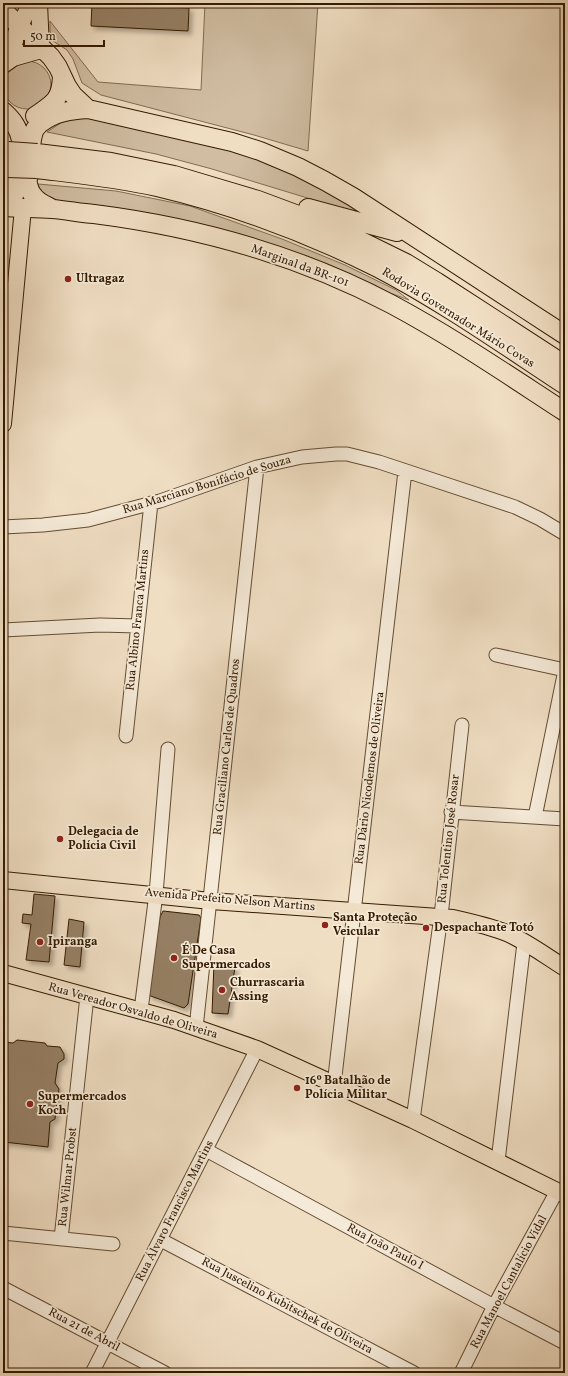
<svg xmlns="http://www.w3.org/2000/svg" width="568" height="1376" font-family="Vollkorn,serif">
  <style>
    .green { fill: #d0bda2; stroke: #826c51 }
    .building { fill: #968065; stroke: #351b00; filter: url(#shadow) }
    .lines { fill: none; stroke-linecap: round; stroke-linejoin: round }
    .minor-casing { stroke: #644c31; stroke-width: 15 }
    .major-casing { stroke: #351b00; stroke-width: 18 }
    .highway-casing { stroke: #351b00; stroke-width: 20 }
    .minor { stroke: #f5ead8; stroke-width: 13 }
    .major { stroke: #f0dec3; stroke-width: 16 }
    .highway { stroke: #f0dec3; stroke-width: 18 }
    .highway-bridge-casing { stroke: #351b00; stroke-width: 20; stroke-linecap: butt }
    .highway-bridge { stroke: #f0dec3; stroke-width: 18 }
    .poi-dot { fill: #8f2418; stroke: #f5ead8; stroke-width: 1.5 }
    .labels { text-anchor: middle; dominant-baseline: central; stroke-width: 3.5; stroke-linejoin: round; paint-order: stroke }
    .street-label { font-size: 12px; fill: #351b00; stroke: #f5ead8 }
    .poi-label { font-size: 12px; font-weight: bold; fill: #351b00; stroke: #f5ead8; text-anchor: start }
  </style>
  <defs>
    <filter id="shadow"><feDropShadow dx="3.5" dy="3.5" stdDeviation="2" flood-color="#0004"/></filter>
  </defs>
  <rect width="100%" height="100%" fill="#f0dec3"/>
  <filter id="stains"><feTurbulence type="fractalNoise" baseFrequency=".005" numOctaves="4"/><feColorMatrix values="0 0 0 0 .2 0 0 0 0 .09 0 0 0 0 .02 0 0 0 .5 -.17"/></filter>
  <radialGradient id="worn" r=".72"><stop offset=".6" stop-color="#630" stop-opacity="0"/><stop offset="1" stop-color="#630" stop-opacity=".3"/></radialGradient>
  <path class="green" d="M205 3H318L308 151 254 135 101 95 82 83 73 59 67 50 53 41 50 31V21L98 82 201 90Z
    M3 85a24 24 0 1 1 48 0a24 24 0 1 1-48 0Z
    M86 112 238 151 271 164 317 187 370 217 212 169 156 154 47 132 71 116Z
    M38 184 116 191 190 206 282 239 345 265 396 290 409 300 247 240 43 198Z"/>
  <path class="building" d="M92 3 189 8 188 31 91 26Z
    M34 894 55 896 49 962 26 960 31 924 22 923 23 914 32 915Z
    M163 911 199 915 201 918 188 1004 184 1008 148 995 160 917Z
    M69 919 84 922 80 967 64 965Z
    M214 964 235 967 228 1014 212 1013Z
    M17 1040 45 1043 47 1046 60 1047 64 1054V1059L58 1063 55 1083 59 1089 55 1119 50 1122 48 1147 4 1142 3 1150V1042L13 1043Z"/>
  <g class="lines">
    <defs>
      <path id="minor" d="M3 527 43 525 88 520 160 501 257 467 302 457 336 454H347L379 462 515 507 540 519 565 534
        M3 630 100 625 138 626
        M496 655 565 670
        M126 736 151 503
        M451 812 565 819
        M535 817 565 670
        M141 1010 156 894 168 749
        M196 1028 257 467
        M334 1085 405 471
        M413 1120 441 916 462 725
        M206 1150 494 1306 565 1343
        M498 1161 524 943
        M3 1233 113 1244
        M61 1239 87 996
        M161 1240 414 1373
        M3 1288 165 1373
        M92 1373 257 1049
        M461 1373 494 1306 557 1191"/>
      <path id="major" d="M39 3 41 49
        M20 27 30 3
        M3 424 23 208
        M3 880 211 901 453 918C471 922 489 926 507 933 527 942 546 956 565 968
        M3 973 174 1020 257 1049 413 1120 565 1195"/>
      <path id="highway" d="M3 10 51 57 58 67 67 86 73 95 88 109
        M4 63 20 27
        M3 64 13 57 41 49
        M3 111C13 120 18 127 21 140
        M35 116C54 103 61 100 62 76
        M37 153 111 162 174 175 258 200 309 219 347 234 406 263 437 282 565 365
        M37 169C77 174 117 178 157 187 233 205 308 233 378 268 443 302 504 345 565 385
        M3 203 9 201 14 196 19 163
        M3 207C19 208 36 208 52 209 66 210 80 213 94 214 196 227 300 256 391 304 451 336 508 375 565 412
        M308 208 397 232
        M53 209C46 205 37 202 33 195 30 192 29 188 28 184 27 175 31 137 35 129 37 127 39 124 41 123 55 112 71 110 88 109L232 142 260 151 298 167 325 181 353 197 565 335"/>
    </defs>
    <use href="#minor" class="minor-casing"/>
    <use href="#major" class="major-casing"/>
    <use href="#highway" class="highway-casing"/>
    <use href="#minor" class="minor"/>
    <use href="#major" class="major"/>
    <use href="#highway" class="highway"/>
    <defs>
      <path id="highway-bridge" d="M8 151 37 153
        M7 168 37 169"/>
    </defs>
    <use href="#highway-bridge" class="highway-bridge-casing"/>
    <use href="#highway-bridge" class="highway-bridge"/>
  </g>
  <g class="poi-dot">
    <circle cx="68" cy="279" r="4"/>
    <circle cx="60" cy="839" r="4"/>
    <circle cx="325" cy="925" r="4"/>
    <circle cx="426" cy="928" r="4"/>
    <circle cx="40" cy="942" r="4"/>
    <circle cx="174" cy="958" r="4"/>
    <circle cx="222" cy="990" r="4"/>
    <circle cx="297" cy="1088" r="4"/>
    <circle cx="30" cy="1104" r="4"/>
  </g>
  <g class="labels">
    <g class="street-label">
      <text transform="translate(300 266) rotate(20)">Marginal da BR-101</text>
      <text transform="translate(458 318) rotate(32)">Rodovia Governador Mário Covas</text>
      <text transform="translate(207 485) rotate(-17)">Rua Marciano Bonifácio de Souza</text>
      <text transform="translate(138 620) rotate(-84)">Rua Albino Franca Martins</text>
      <text transform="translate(227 747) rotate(-84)">Rua Graciliano Carlos de Quadros</text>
      <text transform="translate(370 778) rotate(-83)">Rua Dário Nicodemos de Oliveira</text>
      <text transform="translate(449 839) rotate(-84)">Rua Tolentino José Rosar</text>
      <text transform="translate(230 900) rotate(5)">Avenida Prefeito Nelson Martins</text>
      <text transform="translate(133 1011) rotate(16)">Rua Vereador Osvaldo de Oliveira</text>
      <text transform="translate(68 1177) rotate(-84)">Rua Wilmar Probst</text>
      <text transform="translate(175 1211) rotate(-63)">Rua Álvaro Francisco Martins</text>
      <text transform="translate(385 1247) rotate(28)">Rua João Paulo I</text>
      <text transform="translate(509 1282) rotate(-62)">Rua Manoel Cantalício Vidal</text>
      <text transform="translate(287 1306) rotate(28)">Rua Juscelino Kubitschek de Oliveira</text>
      <text transform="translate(84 1330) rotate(28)">Rua 21 de Abril</text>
    </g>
    <g class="poi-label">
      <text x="76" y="279">Ultragaz</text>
      <text x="68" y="832">Delegacia de<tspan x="68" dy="14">Polícia Civil</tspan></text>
      <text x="333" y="918">Santa Proteção<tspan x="333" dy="14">Veicular</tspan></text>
      <text x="434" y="928">Despachante Totó</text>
      <text x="48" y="942">Ipiranga</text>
      <text x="182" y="951">É De Casa<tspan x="182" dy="14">Supermercados</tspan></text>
      <text x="230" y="983">Churrascaria<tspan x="230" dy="14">Assing</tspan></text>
      <text x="305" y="1081">16º Batalhão de<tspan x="305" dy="14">Polícia Militar</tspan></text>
      <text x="38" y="1097">Supermercados<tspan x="38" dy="14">Koch</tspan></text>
    </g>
  </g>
  <rect width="568" height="1376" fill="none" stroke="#f0dec3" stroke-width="16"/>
  <rect x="4" y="4" width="560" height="1368" fill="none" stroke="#351b00" stroke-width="2"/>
  <rect x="8" y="8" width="552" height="1360" fill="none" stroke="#351b00"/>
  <path d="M24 40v6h80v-6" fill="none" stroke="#351b00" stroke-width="2"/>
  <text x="30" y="40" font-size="12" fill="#351b00" stroke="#f5ead8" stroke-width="3" paint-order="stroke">50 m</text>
  <rect width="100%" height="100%" filter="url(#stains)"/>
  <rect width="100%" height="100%" fill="url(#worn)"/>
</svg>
